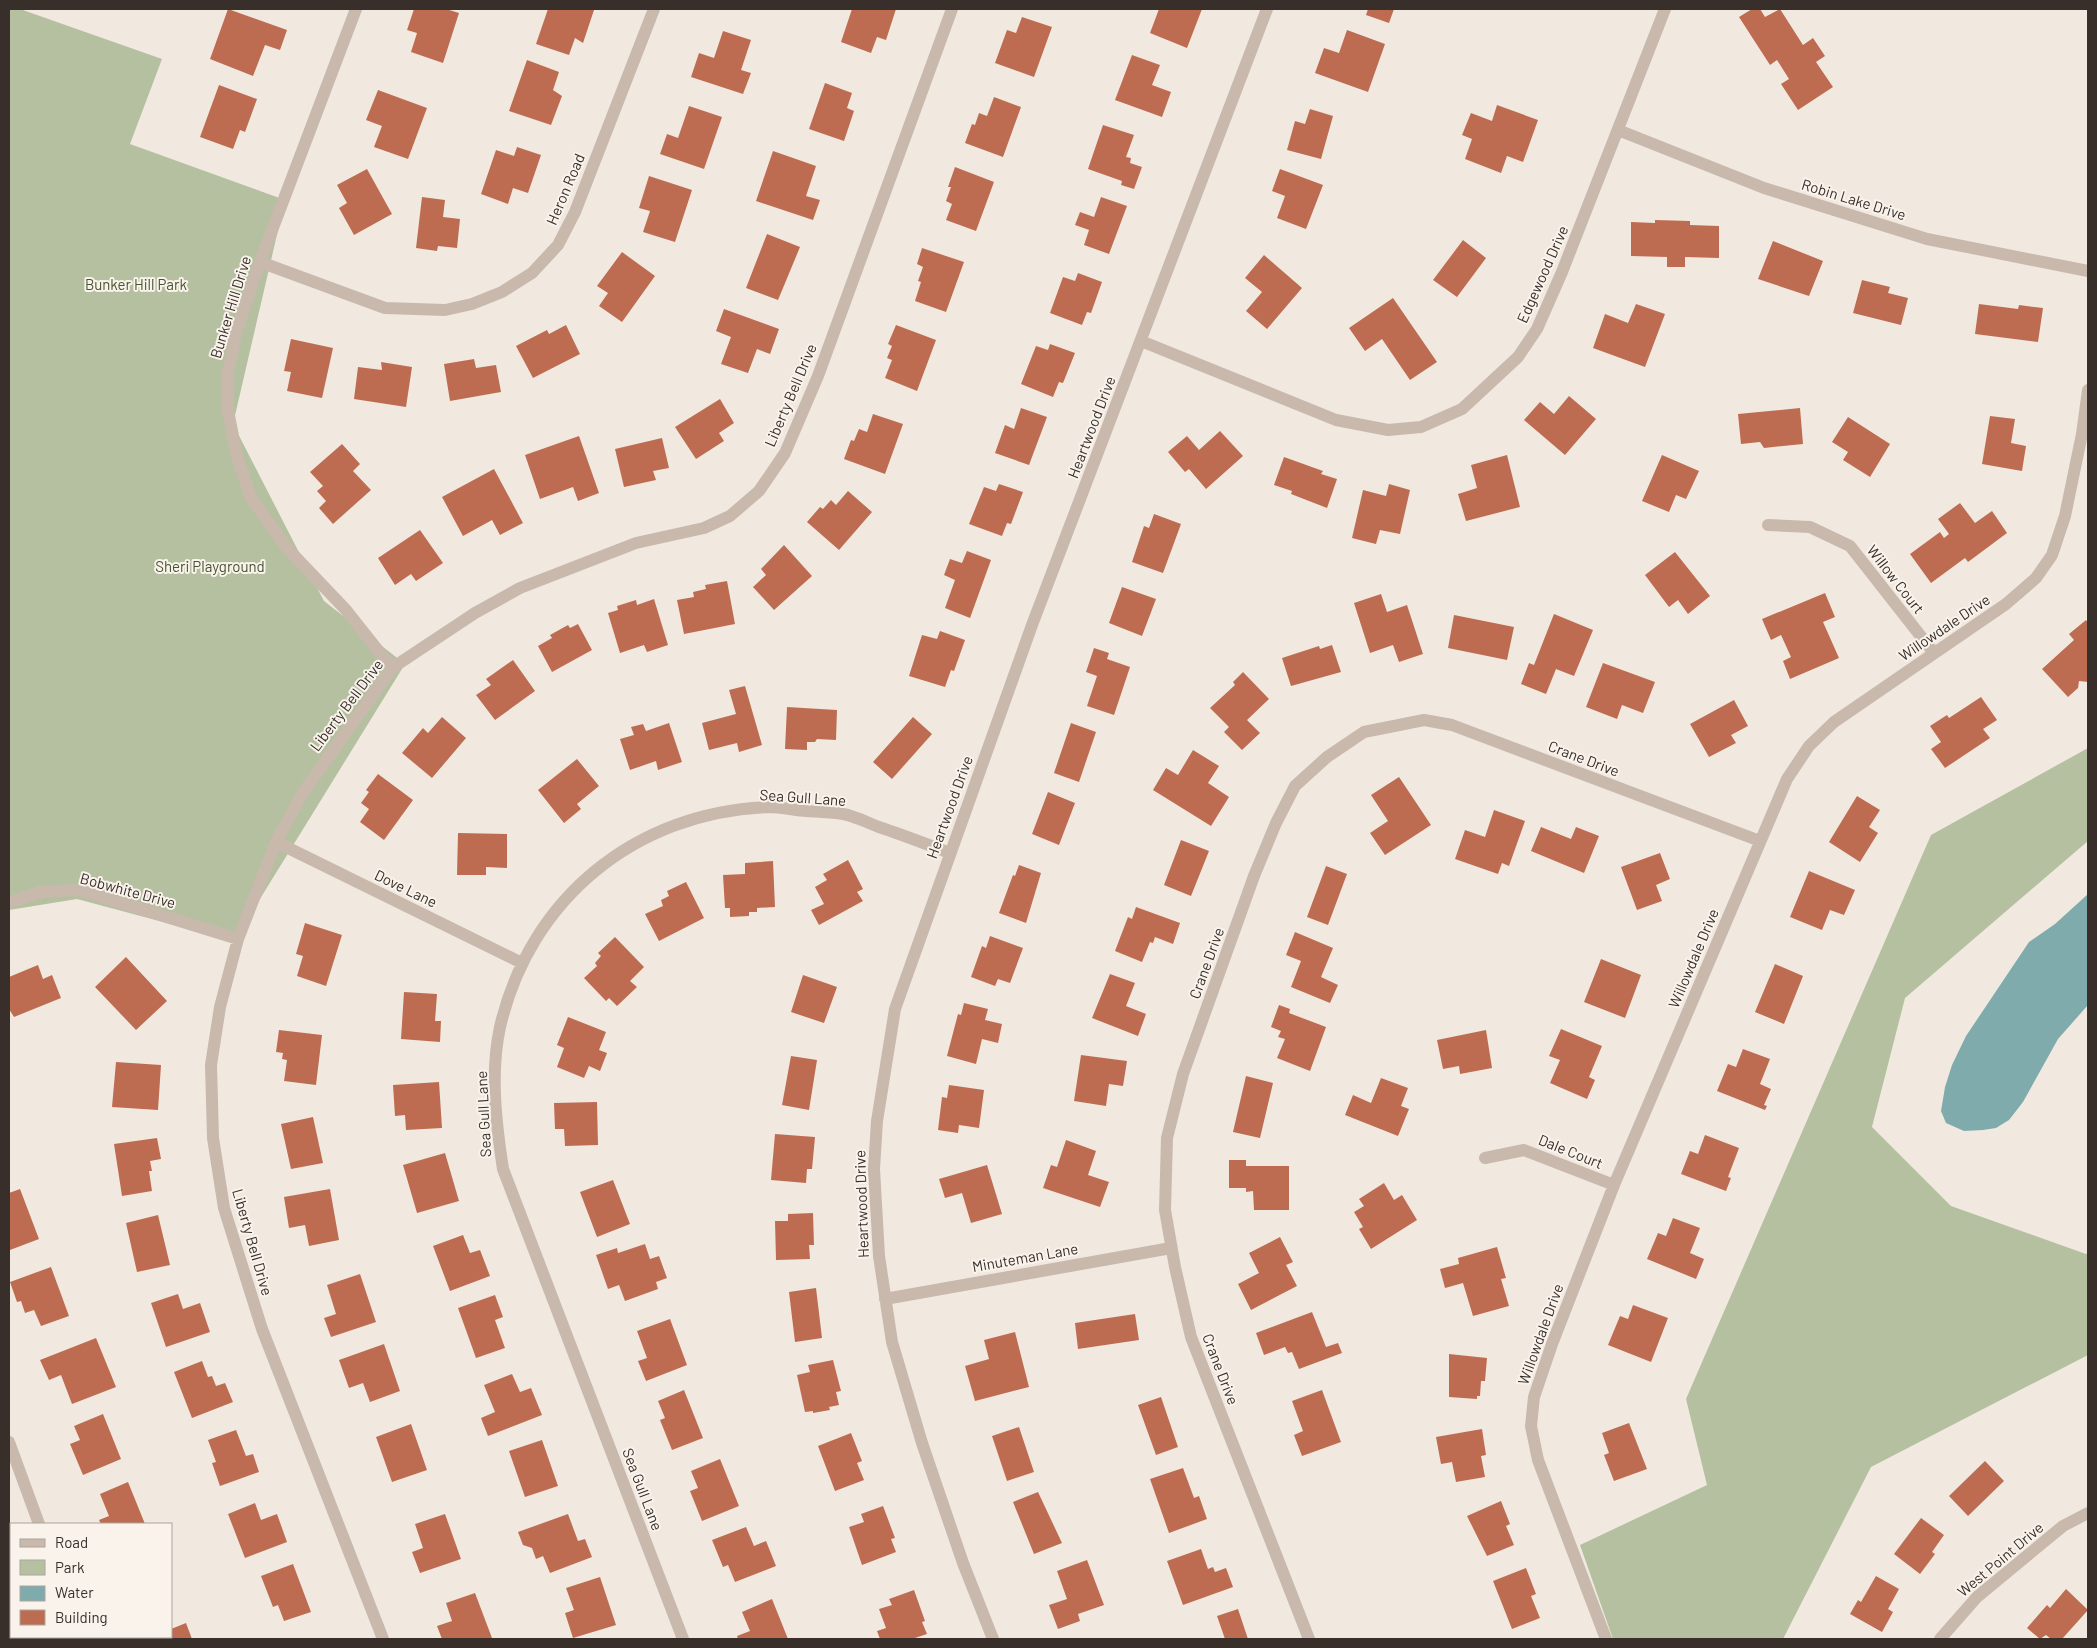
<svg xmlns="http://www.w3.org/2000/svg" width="2097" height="1648" font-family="Barlow,sans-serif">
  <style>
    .green { fill: #b5c0a0 }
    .water { fill: #80abad }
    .building { fill: #be6c51 }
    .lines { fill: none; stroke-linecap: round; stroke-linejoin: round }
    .street { stroke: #c9b9ac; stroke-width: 12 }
    .labels { text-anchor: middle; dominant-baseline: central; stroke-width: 4; stroke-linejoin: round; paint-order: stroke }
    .street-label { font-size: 15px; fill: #382f2a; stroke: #f9f3ec }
    .park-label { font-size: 15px; fill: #475430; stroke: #f9f3ec }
  </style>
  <rect width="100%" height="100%" fill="#f1e9e0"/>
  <path class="green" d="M9 9H20L162 59 130 144 285 200 233 424 324 601 405 664 234 941 77 899 9 910Z
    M2088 748V841L1905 998 1872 1127 1951 1206 2086 1254 2088 1253V1355L1871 1467 1783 1639H1613L1580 1545 1707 1485 1686 1399 1931 835Z"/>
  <path class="water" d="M2088 894V1005L2058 1039 2023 1102 2009 1120 1996 1128 1983 1130 1964 1131 1946 1123 1941 1111 1945 1087 1952 1065 1966 1036 2029 942 2055 924Z"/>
  <path class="building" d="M228 9 287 30 280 50 265 45 253 76 210 59Z
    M414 9H446L459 13 443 63 411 52 417 33 407 30Z
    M548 9 594 10 583 43 575 38 569 55 536 44Z
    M852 9H896L886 40 877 37 871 53 841 42Z
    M1159 9H1202L1187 48 1150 33Z
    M1368 9H1394L1389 23 1366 15Z
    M1752 9H1760L1765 17 1780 9 1803 45 1813 38 1825 56 1816 62 1833 87 1798 110 1781 84 1789 79 1777 60 1770 65 1739 17Z
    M1022 17 1052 27 1034 77 995 63 1007 30 1016 33Z
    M1347 30 1385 44 1368 92 1315 73 1324 48 1339 53Z
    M723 31 751 40 741 70 751 73 743 94 691 77 699 53 714 58Z
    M1132 55 1160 65 1152 85 1171 92 1162 117 1115 100Z
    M527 60 559 72 553 90 562 96 551 125 509 111Z
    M825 83 852 93 847 108 854 111 844 141 809 129Z
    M219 85 257 99 245 132 240 130 233 149 200 137Z
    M378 90 427 108 408 159 374 147 382 126 366 120Z
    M994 97 1021 107 1003 157 965 143 972 124 975 125 979 113 987 116Z
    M1497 105 1538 120 1523 162 1507 156 1501 173 1465 159 1472 139 1462 135 1471 113 1492 121Z
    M689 106 722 117 704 169 660 154 667 134 678 138Z
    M1310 109 1333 116 1321 159 1287 150 1295 121 1305 124Z
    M1103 125 1134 135 1126 157 1131 158 1130 163 1142 167 1134 189 1121 185 1122 181 1088 169Z
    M517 147 541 155 528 193 513 188 508 204 481 194 496 150 514 156Z
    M773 151 816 166 806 196 820 200 813 220 756 201Z
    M955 167 994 182 976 231 946 220 952 204 946 201 951 187H948Z
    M367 169 392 214 354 235 339 208 347 203 337 185Z
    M1280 169 1323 185 1306 229 1277 218 1285 196 1272 191Z
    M649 176 692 190 675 242 643 232 650 211 639 208Z
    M422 197 445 200 443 217 460 219 457 248 438 246 437 251 416 248Z
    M1101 197 1127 206 1109 254 1084 245 1089 230 1075 225 1080 212 1094 217Z
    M1655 220 1690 221V225L1719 226V258L1685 257V267H1667V257L1631 256V222L1655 223Z
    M767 234 800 247 778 300 746 288Z
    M1463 240 1486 258 1457 297 1433 280Z
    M1773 241 1823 261 1809 296 1758 279Z
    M922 248 964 262 946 312 915 301 921 282 918 281 923 267 917 264Z
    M622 252 655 276 622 322 599 306 608 293 597 286Z
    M1264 255 1302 288 1267 329 1246 311 1262 292 1245 278Z
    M1078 273 1102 282 1091 313 1087 312 1082 325 1050 313 1063 277 1075 281Z
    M1862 280 1890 287 1888 293 1908 298 1901 325 1853 313Z
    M1393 298 1437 362 1410 380 1382 339 1365 351 1349 328Z
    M1636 304 1665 314 1645 367 1593 348 1605 314 1628 323Z
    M1979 304 2018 309 2019 305 2043 308 2038 342 1975 334Z
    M724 309 779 329 770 354 757 349 748 373 721 364 731 337 716 331Z
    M566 325 580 354 533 378 516 346 547 330 549 334Z
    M896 325 936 340 917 391 885 378 892 360 887 358 892 346 888 344Z
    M291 339 333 348 322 398 287 391 291 372 284 371Z
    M1050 344 1075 353 1063 383 1059 382 1053 397 1021 384 1036 346 1048 350Z
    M474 359 476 368 496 365 501 392 450 401 444 364Z
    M381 362 412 367 406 407 354 399 358 367 382 370Z
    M1569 396 1596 419 1565 455 1524 420 1540 402 1554 414Z
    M720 399 734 423 719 433 724 441 696 459 675 427Z
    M1021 408 1047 417 1029 465 995 453 1005 425 1014 429Z
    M1800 408 1803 444 1764 448 1760 442 1741 444 1738 414Z
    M873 414 903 424 885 474 844 459 851 440 854 441 859 429 867 432Z
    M1990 416 2015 419 2011 443 2026 446 2022 471 1982 464Z
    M1848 417 1890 444 1870 477 1843 460 1848 452 1832 442Z
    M1220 431 1243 456 1206 489 1189 469 1185 472 1168 452 1187 436 1199 450Z
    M579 436 599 493 578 501 573 487 540 499 525 455Z
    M662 438 669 468 653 471 656 480 624 487 615 449Z
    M342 444 360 464 353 471 371 490 333 524 319 508 326 501 317 491 323 486 310 472Z
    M1507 455 1520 507 1466 521 1458 494 1477 488 1471 465Z
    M1662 455 1699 471 1686 499 1676 495 1669 512 1642 501Z
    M1284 457 1323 471 1321 474 1337 479 1327 508 1291 494 1292 491 1274 485Z
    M494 469 523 523 500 535 492 520 463 536 442 497Z
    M999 484 1023 492 1011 524 1007 523 1002 536 969 524 984 487 996 491Z
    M1389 484 1410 490 1400 534 1380 530 1376 544 1352 538 1363 490 1386 496Z
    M848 491 872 512 839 550 807 522 820 507 823 509 831 500 836 505Z
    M1960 503 1975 523 1992 511 2007 533 1968 562 1965 558 1931 583 1910 554 1940 532 1944 538 1949 534 1938 519Z
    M1154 514 1181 524 1163 573 1132 562 1144 526 1149 528Z
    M420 530 443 563 416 581 411 574 395 585 378 558Z
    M784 545 812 576 774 610 753 587 766 575 761 569Z
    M967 551 991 560 970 618 945 608 955 580 944 575 950 559 962 563Z
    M1675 552 1710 596 1688 614 1678 600 1669 607 1645 575Z
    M727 581 735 624 684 634 677 600 694 597 693 592 706 589 705 585Z
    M1122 587 1156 599 1142 636 1109 623Z
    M1825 593 1835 617 1823 622 1839 658 1790 679 1783 661 1791 657 1781 635 1771 640 1762 619Z
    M1381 594 1387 612 1407 605 1423 654 1399 662 1393 645 1370 653 1354 603Z
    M654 599 668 645 647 652 644 645 620 653 608 613 618 610 617 606 636 600 637 605Z
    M1554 614 1593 630 1574 676 1556 669 1546 694 1521 684 1529 663 1534 665Z
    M1454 615 1514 627 1507 660 1448 648Z
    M2086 620 2088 623V682L2079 681 2078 688 2068 697 2042 669 2074 640 2069 634Z
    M578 624 592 650 552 672 538 646 552 638 550 635 568 625 570 628Z
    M940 631 965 640 954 671 951 670 945 687 909 676 922 635 937 639Z
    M1332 645 1341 672 1291 686 1282 658 1319 646 1320 649Z
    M1094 648 1109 653 1107 659 1130 667 1114 715 1087 706 1097 676 1086 672Z
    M513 660 535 691 495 720 476 695 491 685 486 679Z
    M1603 663 1655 682 1643 713 1622 705 1617 719 1586 707Z
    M1243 672 1269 699 1247 720 1260 733 1242 750 1224 732 1229 727 1210 708 1235 685 1233 682Z
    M745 686 762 745 739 752 737 743 709 750 702 723 736 714 729 690Z
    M1981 697 1997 720 1983 729 1990 738 1945 768 1931 749 1941 742 1930 726 1947 715 1949 718Z
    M1734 700 1748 726 1731 735 1736 743 1709 757 1690 724Z
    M787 707 837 710 836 740 817 739 815 742H807V750L785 749Z
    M442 717 466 738 432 778 402 753 423 728 428 733Z
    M913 717 932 734 892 779 873 762Z
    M669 723 682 762 658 770 656 761 630 770 620 739 634 735 631 727 643 724 646 731Z
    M1071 723 1096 732 1079 782 1054 773Z
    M1193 750 1219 766 1208 783 1229 797 1211 826 1153 790 1166 768 1178 775Z
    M577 759 599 786 577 804 581 809 564 823 538 790Z
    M378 774 413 800 384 840 360 822 369 809 361 803 369 792 366 790Z
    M1399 777 1431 825 1385 855 1370 833 1388 821 1371 795Z
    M1048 792 1075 803 1059 845 1032 834Z
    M1857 796 1880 810 1869 827 1878 833 1860 862 1829 842Z
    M1494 810 1525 821 1509 866 1502 863 1498 874 1455 859 1465 830 1485 837Z
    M1541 827 1571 839 1576 827 1599 836 1584 873 1531 851Z
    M458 833 507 834V868L486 867V875H457Z
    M1181 840 1209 851 1191 896 1164 885Z
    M1660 853 1670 879 1656 885 1662 901 1637 910 1621 867Z
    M848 860 863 889 857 892 863 901 819 925 811 910 824 904 815 887 827 880 823 874Z
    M773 861 775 907 757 908V912H749V916L730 917V908H725L723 875 745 874V863Z
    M1019 865 1041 873 1026 923 999 913 1013 875 1015 876Z
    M1326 866 1347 874 1328 925 1307 917Z
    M1809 871 1855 890 1844 915 1830 910 1822 930 1790 917Z
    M686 882 704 918 659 941 645 914 663 906 661 900 669 896 667 891Z
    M1136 907 1180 923 1173 944 1155 937 1153 943 1150 942 1142 962 1115 951 1128 917 1132 919Z
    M305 923 342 935 326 986 297 976 303 956 296 954Z
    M1295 932 1333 948 1321 977 1338 985 1330 1003 1291 987 1301 961 1286 955Z
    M990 936 1023 948 1010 983 998 979 995 986 971 977 982 946 986 948Z
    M615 937 644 967 630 981 637 987 617 1006 609 998 606 1001 584 978 597 966 595 963 601 956 598 953Z
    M126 957 167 1001 136 1030 95 987Z
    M1601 959 1641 975 1625 1018 1584 1002Z
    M1775 964 1803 976 1784 1024 1755 1012Z
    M38 965 43 979 52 975 61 998 14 1017 9 1009V977Z
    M1110 974 1135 983 1126 1006 1146 1014 1138 1036 1092 1018Z
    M803 975 837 987 824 1023 791 1012Z
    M404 992 437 994 435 1021H441L440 1042 401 1039Z
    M964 1003 988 1009 985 1020 1002 1024 998 1043 982 1039 976 1064 947 1056 958 1014 961 1015Z
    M1279 1005 1290 1009 1289 1013 1326 1027 1310 1071 1277 1058 1285 1039 1278 1037 1281 1031 1271 1027Z
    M568 1017 606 1032 599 1050 607 1053 600 1071 589 1066 584 1078 557 1067 564 1048 557 1045Z
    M1561 1029 1602 1046 1589 1077 1595 1080 1587 1099 1550 1083 1560 1060 1549 1056Z
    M279 1030 322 1035 316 1085 284 1081 287 1060 282 1059 283 1053 276 1052Z
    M1486 1030 1492 1068 1460 1074 1459 1066 1443 1069 1437 1040Z
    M1743 1049 1770 1059 1760 1084 1771 1089 1764 1105 1767 1106 1765 1110 1717 1091 1728 1064 1736 1067Z
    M1081 1055 1127 1061 1123 1086 1109 1084 1106 1106 1074 1101Z
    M791 1056 817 1060 809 1110 782 1105Z
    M116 1062 161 1065 158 1110 112 1107Z
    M1246 1076 1273 1083 1260 1138 1233 1132Z
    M1381 1078 1408 1088 1401 1106 1409 1109 1398 1136 1345 1115 1353 1095 1371 1103Z
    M439 1082 442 1128 406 1130 405 1115 395 1116 393 1085Z
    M949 1085 984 1090 979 1128 959 1125 958 1133 938 1130 942 1097 947 1098Z
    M597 1102 598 1145 565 1146 564 1129H555L554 1103Z
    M313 1117 323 1163 291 1169 281 1124Z
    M775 1134 815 1137 812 1169H807L806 1183 771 1180Z
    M1705 1135 1739 1148 1728 1177 1731 1178 1726 1191 1681 1174 1690 1151 1698 1154Z
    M157 1138 161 1159 150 1161 152 1171H149L152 1191 122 1196 114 1144Z
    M1066 1140 1096 1151 1088 1175 1109 1182 1100 1207 1043 1188 1051 1165 1057 1167Z
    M445 1153 459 1201 417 1213 403 1165Z
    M1229 1160H1246V1166H1289V1210H1254L1253 1191 1246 1192V1188H1229Z
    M987 1165 1002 1214 971 1223 962 1193 945 1198 939 1179Z
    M613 1180 630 1224 597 1237 580 1192Z
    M1384 1183 1394 1200 1402 1195 1417 1220 1371 1249 1359 1229 1363 1227 1354 1212 1364 1206 1359 1199Z
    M20 1189 39 1239 10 1250 9 1193Z
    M330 1189 339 1240 309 1246 305 1225 289 1228 284 1197Z
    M813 1213 814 1245H809L810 1259 776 1260 775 1221H788V1214Z
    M158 1215 170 1265 137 1272 126 1223Z
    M1673 1218 1700 1228 1690 1253 1704 1259 1696 1279 1647 1259 1658 1233 1666 1236Z
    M463 1235 470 1253 480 1250 490 1276 450 1291 433 1246Z
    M1280 1237 1293 1262 1286 1265 1297 1286 1251 1310 1238 1284 1259 1273 1249 1253Z
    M645 1244 650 1259 659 1256 667 1278 656 1282 658 1289 625 1301 619 1285 608 1289 596 1255 617 1248 618 1253Z
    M1497 1247 1506 1278 1501 1279 1509 1306 1473 1316 1463 1283 1445 1288 1440 1269 1459 1264 1458 1258Z
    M51 1267 69 1316 41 1326 34 1310 25 1313 21 1301 17 1302 10 1282Z
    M360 1274 376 1322 331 1337 324 1318 336 1314 327 1285Z
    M816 1288 822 1338 795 1342 789 1292Z
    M178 1294 183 1309 200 1303 210 1332 166 1347 151 1303Z
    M495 1295 503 1317 495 1320 505 1348 476 1358 458 1308Z
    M1633 1305 1668 1318 1651 1362 1608 1345 1620 1316 1628 1319Z
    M1312 1312 1326 1347 1338 1343 1342 1353 1299 1369 1292 1352 1288 1353 1285 1347 1264 1355 1256 1333Z
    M1135 1314 1139 1340 1078 1349 1075 1323Z
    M670 1319 687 1365 646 1381 638 1361 647 1358 637 1331Z
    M1015 1332 1029 1387 975 1401 965 1366 989 1359 984 1340Z
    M96 1338 116 1387 72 1404 61 1375 49 1380 40 1360Z
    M384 1344 400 1391 370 1402 363 1383 349 1388 339 1360Z
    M1449 1354 1487 1358 1485 1381H1481L1480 1396H1477V1399L1449 1397Z
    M833 1360 841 1391 836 1392 839 1405 829 1407 830 1410 813 1413V1411L805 1412 797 1375 810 1372 808 1365Z
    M202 1361 208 1377 212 1376 216 1386 225 1383 233 1402 192 1418 174 1372Z
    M512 1374 520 1392 531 1388 542 1415 488 1436 481 1418 495 1412 484 1385Z
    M684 1390 703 1438 672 1450 660 1420 665 1418 658 1401Z
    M1322 1390 1341 1442 1302 1456 1294 1435 1303 1431 1292 1401Z
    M1161 1397 1178 1447 1156 1455 1138 1405Z
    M103 1414 121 1459 83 1475 70 1444 80 1440 74 1426Z
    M1629 1423 1647 1469 1614 1481 1604 1455 1609 1453 1602 1433Z
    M411 1424 427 1470 392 1482 376 1437Z
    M1019 1427 1034 1472 1007 1481 992 1436Z
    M1482 1429 1486 1455 1481 1456 1485 1477 1456 1482 1452 1462 1441 1464 1436 1437Z
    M236 1430 246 1456 253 1454 259 1472 220 1486 212 1463 216 1462 208 1440Z
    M851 1433 862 1461 857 1463 864 1480 835 1491 818 1446Z
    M542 1440 558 1486 525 1497 509 1451Z
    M720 1459 739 1506 702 1521 690 1491 698 1488 691 1471Z
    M1985 1461 2004 1481 1968 1516 1949 1496Z
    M1183 1468 1194 1498 1199 1496 1207 1519 1169 1533 1150 1479Z
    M128 1482 145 1524H101L99 1520 109 1516 100 1494Z
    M1038 1492 1062 1543 1034 1554 1013 1502Z
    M1501 1501 1510 1524 1506 1526 1514 1545 1487 1556 1467 1516Z
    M255 1503 261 1520 277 1514 287 1542 245 1558 228 1514Z
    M883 1506 895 1538 891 1539 896 1552 862 1565 849 1527 864 1522 861 1514Z
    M445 1514 461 1559 420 1573 412 1552 423 1548 415 1524Z
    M568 1514 578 1541 585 1539 592 1557 550 1573 543 1556 536 1559 532 1548 523 1545 518 1532Z
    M1921 1518 1944 1535 1932 1552 1935 1554 1920 1574 1894 1554Z
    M746 1527 754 1546 766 1541 776 1566 735 1582 728 1565 723 1567 712 1540Z
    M1201 1549 1208 1569 1213 1567 1215 1572 1226 1568 1233 1587 1183 1605 1167 1561Z
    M1087 1560 1104 1605 1078 1614 1080 1621 1058 1629 1049 1605 1067 1599 1057 1571Z
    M293 1564 311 1612 284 1621 278 1605 273 1607 261 1576Z
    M1526 1568 1536 1594 1531 1596 1540 1618 1512 1629 1493 1581Z
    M1876 1576 1899 1589 1888 1609 1893 1612 1882 1632 1850 1614 1858 1600 1861 1602Z
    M600 1577 616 1625 573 1638 565 1613 574 1610 566 1588Z
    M2066 1589 2088 1610 2062 1639H2051L2046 1635 2040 1639 2027 1628 2047 1605 2050 1608Z
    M914 1590 925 1621 922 1622 927 1634 912 1639H880L877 1631 886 1628 879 1609 892 1605 889 1599Z
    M475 1593 492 1638 442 1639 437 1626 452 1621 446 1603Z
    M772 1599 788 1639H738L737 1636 750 1631 742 1612Z
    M1238 1609 1248 1639H1225L1217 1616Z
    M186 1623 192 1639H158L157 1637H171V1629Z"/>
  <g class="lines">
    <path class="street" d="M356 9 260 262 236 332 228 372V411L237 456 251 498 287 548 346 610 392 668
      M1618 130 1764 188 1927 239 2088 271
      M260 262 385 308 445 310 472 304 502 292 532 273 558 245 575 212 654 9
      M1141 341 1336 420 1388 430 1421 427 1462 409 1518 357 1537 329 1562 272 1665 9
      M1768 525 1810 527 1850 546 1934 653
      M276 842 522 963
      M9 903 40 892 79 890 238 939
      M1485 1158 1524 1150 1614 1185
      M885 1299 1171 1248
      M9 1442 39 1524
      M80 1637 81 1639
      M383 1639 262 1329 224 1208 213 1138 211 1065 220 1007 238 939 276 842 302 794 392 668 475 613 520 588 636 543 704 528 730 516 759 491 785 453 818 376 952 9
      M683 1639 503 1169C496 1123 490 1073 500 1027 530 898 636 812 768 807 780 807 794 810 806 811 818 812 831 812 843 814 855 816 868 823 879 827 903 835 926 844 950 853
      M993 1639 963 1563 922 1443 892 1342 879 1256 874 1169 877 1121 895 1009 1032 625 1267 9
      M1309 1639 1191 1337 1175 1267 1165 1210 1167 1138 1183 1074 1254 876 1276 823 1295 786 1327 757 1364 732 1424 720 1452 725 1760 841
      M1606 1639 1538 1460 1531 1426 1534 1397 1552 1344 1614 1185 1787 779 1809 746 1834 722 2006 604 2036 578 2052 555 2065 516 2082 434 2088 390
      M1940 1639 1977 1597 2063 1526 2088 1513"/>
  </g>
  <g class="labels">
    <g class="street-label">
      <text transform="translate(565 189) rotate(-67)">Heron Road</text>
      <text transform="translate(1854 199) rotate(17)">Robin Lake Drive</text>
      <text transform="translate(1542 274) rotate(-66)">Edgewood Drive</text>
      <text transform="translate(230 307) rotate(-73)">Bunker Hill Drive</text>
      <text transform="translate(790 395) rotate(-67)">Liberty Bell Drive</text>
      <text transform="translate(1091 427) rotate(-69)">Heartwood Drive</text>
      <text transform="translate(1896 579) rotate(52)">Willow Court</text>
      <text transform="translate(1944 627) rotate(-34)">Willowdale Drive</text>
      <text transform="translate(346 705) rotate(-53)">Liberty Bell Drive</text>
      <text transform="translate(1584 758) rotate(21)">Crane Drive</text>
      <text transform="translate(803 797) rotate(4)">Sea Gull Lane</text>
      <text transform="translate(949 807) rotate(-70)">Heartwood Drive</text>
      <text transform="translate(406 888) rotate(26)">Dove Lane</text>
      <text transform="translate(128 890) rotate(15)">Bobwhite Drive</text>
      <text transform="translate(1693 958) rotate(-67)">Willowdale Drive</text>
      <text transform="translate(1206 963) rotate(-70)">Crane Drive</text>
      <text transform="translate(483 1114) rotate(-93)">Sea Gull Lane</text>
      <text transform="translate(1571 1151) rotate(22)">Dale Court</text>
      <text transform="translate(861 1204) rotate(-92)">Heartwood Drive</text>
      <text transform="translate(253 1242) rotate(74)">Liberty Bell Drive</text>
      <text transform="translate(1025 1257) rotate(-10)">Minuteman Lane</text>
      <text transform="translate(1540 1334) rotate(-70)">Willowdale Drive</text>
      <text transform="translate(1221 1369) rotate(69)">Crane Drive</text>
      <text transform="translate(643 1489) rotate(69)">Sea Gull Lane</text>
      <text transform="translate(2000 1559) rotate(-40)">West Point Drive</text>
    </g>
    <g class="park-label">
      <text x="136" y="284">Bunker Hill Park</text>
      <text x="210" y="566">Sheri Playground</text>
    </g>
  </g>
  <rect width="2097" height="1648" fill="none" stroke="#382f2a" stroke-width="20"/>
  <rect x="10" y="1523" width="162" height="115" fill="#f9f3ec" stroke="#aca59e"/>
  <rect x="20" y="1539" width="25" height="8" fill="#c9b9ac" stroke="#aca59e"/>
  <text x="55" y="1548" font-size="15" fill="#382f2a">Road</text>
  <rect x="20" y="1560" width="25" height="15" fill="#b5c0a0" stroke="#aca59e"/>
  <text x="55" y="1573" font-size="15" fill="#382f2a">Park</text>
  <rect x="20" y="1586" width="25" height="15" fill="#80abad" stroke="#aca59e"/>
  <text x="55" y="1598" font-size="15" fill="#382f2a">Water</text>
  <rect x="20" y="1610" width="25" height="15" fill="#be6c51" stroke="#aca59e"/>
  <text x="55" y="1623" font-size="15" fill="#382f2a">Building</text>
</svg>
